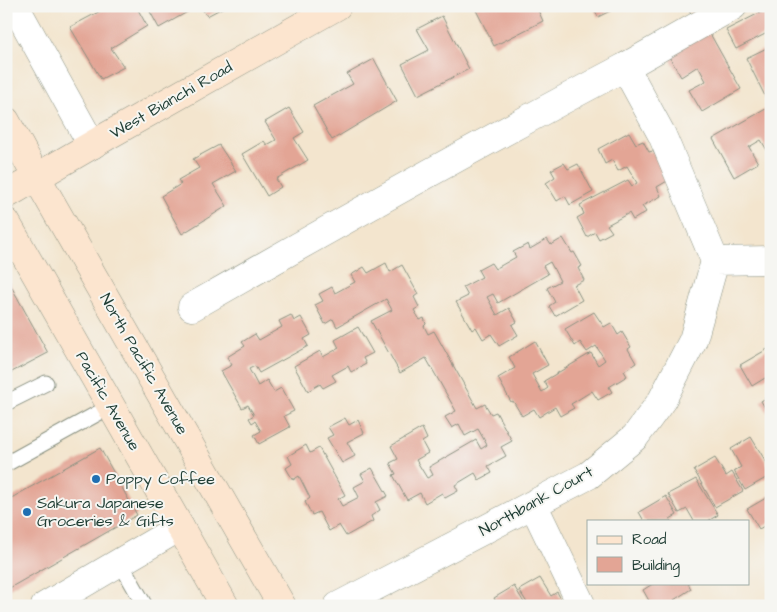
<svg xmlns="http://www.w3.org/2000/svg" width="777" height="612" font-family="'Architects Daughter',sans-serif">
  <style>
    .building { fill: #e3a595 }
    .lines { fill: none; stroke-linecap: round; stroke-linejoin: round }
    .lane-casing { stroke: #899181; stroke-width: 17 }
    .street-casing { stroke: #899181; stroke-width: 29 }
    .secondary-casing { stroke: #899181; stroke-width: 29 }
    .lane { stroke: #fff; stroke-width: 15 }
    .street { stroke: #fff; stroke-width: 28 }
    .secondary { stroke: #fce5cf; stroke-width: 28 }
    .poi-dot { fill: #1f6fb2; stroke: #f6f6f2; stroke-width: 2 }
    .labels { text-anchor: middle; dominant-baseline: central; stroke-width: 4; stroke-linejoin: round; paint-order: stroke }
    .street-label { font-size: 16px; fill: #1f3d34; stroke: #f6f6f2 }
    .poi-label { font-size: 16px; fill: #1f3d34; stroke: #f6f6f2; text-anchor: start }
  </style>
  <rect width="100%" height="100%" fill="#f6f6f2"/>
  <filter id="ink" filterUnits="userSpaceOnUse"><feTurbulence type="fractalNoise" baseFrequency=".02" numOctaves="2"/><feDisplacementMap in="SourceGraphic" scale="10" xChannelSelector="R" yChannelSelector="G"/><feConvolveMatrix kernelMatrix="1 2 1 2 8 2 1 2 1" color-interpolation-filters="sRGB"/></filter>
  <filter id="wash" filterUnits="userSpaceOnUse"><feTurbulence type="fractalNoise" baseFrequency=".0096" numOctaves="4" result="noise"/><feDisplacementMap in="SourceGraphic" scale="20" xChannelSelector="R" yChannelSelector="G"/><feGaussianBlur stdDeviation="1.12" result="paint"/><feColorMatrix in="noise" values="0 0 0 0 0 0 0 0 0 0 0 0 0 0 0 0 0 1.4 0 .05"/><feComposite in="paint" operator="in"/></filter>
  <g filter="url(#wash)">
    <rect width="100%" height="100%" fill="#f3e5ce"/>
    <g id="blocks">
      <path class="building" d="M105 6H136L147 26 111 48 124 67 101 79 70 27 106 8Z
        M147 6H198L159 28Z
        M200 6H226L207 16Z
        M474 6H536L543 21 494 46Z
        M593 6H620L598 17Z
        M687 6H716L694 19Z
        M771 7V31L736 49 726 30Z
        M442 16 469 69 418 95 402 64 429 50 417 29Z
        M708 30 741 89 702 112 689 90 706 81 698 66 681 77 667 53Z
        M771 46V95L766 98 746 58Z
        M374 59 397 101 332 140 313 106 353 84 347 74Z
        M771 106V157L761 140 749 147 758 163 734 177 713 139Z
        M289 108 304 132 294 138 308 160 276 179 281 187 267 196 242 154 264 141 267 145 276 140 265 122Z
        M629 132 636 144 643 141 649 152 653 151 669 180 657 187 661 196 642 206 646 212 633 220 629 213 607 225 612 232 599 239 595 232 587 237 577 218 584 214 580 205 628 180 632 186 637 183 627 166 618 171 612 160 605 164 598 149Z
        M219 145 236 171 213 184 227 206 182 234 161 196 181 184 178 180 199 168 193 159Z
        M564 163 568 169 578 164 593 192 570 205 565 196 557 201 546 183 555 177 551 170Z
        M563 238 572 253 574 252 582 266 578 268 584 280 574 285 582 300 555 316 549 306 555 302 547 288 560 281 550 262 543 266 548 274 498 303 493 294 487 297 497 315 509 308 517 322 512 325 518 335 499 346 491 334 483 339 476 327 472 330 456 302 468 296 463 287 482 277 478 270 491 263 495 269 516 257 513 252 528 244 530 249 547 239 551 245Z
        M386 263 390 272 402 265 418 294 414 297 419 307 414 310 420 320 424 318 426 324 424 326 428 334 434 331 477 408 485 404 491 414 496 412 512 441 501 447 506 456 488 466 492 473 479 480 475 473 455 485 458 491 445 498 442 493 425 503 420 493 407 500 393 475 396 474 390 463 398 459 391 446 422 428 427 439 422 442 428 453 416 460 427 478 433 475 429 467 476 440 481 449 487 445 478 429 465 436 459 424 452 428 445 417 456 411 426 358 400 373 371 321 392 310 386 299 337 327 333 319 325 324 315 305 323 301 319 294 332 287 335 293 355 282 351 275 364 267 368 273Z
        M6 277 48 353 6 375Z
        M594 312 604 327 611 323 618 335 622 332 631 347 628 349 636 363 624 371 627 376 609 387 612 392 598 400 592 391 571 404 574 408 560 416 555 407 539 417 534 409 522 416 513 401 511 402 498 378 515 368 509 357 535 341 548 365 532 374 542 392 548 388 544 381 591 353 598 365 605 360 596 346 587 352 580 342 575 346 565 329Z
        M291 315 294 321 301 317 311 335 304 339 308 346 259 373 255 366 249 369 258 386 267 380 274 392 281 388 294 411 284 416 290 427 259 444 254 435 261 431 255 421 252 423 249 418 254 415 248 405 242 408 221 371 232 365 227 357 245 346 242 342 255 334 259 340 282 327 279 321Z
        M358 327 373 353 363 358 366 364 351 372 348 366 332 375 336 381 323 388 320 384 308 391 294 366 320 351 323 357 339 348 335 340Z
        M771 347V377L770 375 752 386 740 365Z
        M771 395V418L761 401Z
        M345 418 349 425 358 420 364 433 347 442 355 456 342 463 327 438 333 435 328 427Z
        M751 437 771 470V475L745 490 734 471 741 467 731 449Z
        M306 445 310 453 319 448 345 495 338 499 342 506 359 497 354 487 365 481 361 474 372 468 388 496 376 502 380 510 371 516 373 521 346 536 339 525 329 531 319 512 312 515 305 502 310 498 299 476 293 480 286 468 292 464 288 456Z
        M100 448 137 515 6 590V501Z
        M715 458 726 476 732 472 743 491 715 507 694 470Z
        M696 479 718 515 708 521H694L687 509 679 513 668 494Z
        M771 495V522L759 529 747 509Z
        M666 496 677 515 670 519 671 521H644L639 512Z
        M540 578 551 596 557 592 565 606H529L519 590Z
        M654 583H688L691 589 674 600 677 606H652L643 590Z
        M514 586 526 606H498L494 598Z"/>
    </g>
  </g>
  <g filter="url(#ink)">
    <use href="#blocks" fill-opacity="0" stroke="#899181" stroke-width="1"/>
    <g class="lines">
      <defs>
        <path id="lane" d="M6 403 46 383
          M6 464 111 406
          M120 562 145 606"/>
        <path id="street" d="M15 6 92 145
          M715 261 662 135 625 67 733 6
          M715 261 771 260
          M192 307C335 225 479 144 625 67
          M533 504 582 606
          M45 606 180 527
          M338 606 589 475 635 437 662 400 693 340 715 261"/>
        <path id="secondary" d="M6 121 37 178 282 606
          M6 195 109 135 337 6
          M6 222 225 606"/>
      </defs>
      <use href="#lane" class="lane-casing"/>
      <use href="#street" class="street-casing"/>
      <use href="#secondary" class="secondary-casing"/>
      <use href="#lane" class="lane"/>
      <use href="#street" class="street"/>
      <use href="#secondary" class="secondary"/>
    </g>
  </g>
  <g class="poi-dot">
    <circle cx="96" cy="479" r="5"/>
    <circle cx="27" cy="512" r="5"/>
  </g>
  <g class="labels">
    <g class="street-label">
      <text transform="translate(171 100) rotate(-30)">West Bianchi Road</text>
      <text transform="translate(144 364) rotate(60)">North Pacific Avenue</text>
      <text transform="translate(108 401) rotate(60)">Pacific Avenue</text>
      <text transform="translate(536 501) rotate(-29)">Northbank Court</text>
    </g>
    <g class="poi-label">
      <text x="106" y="479">Poppy Coffee</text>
      <text x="37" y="503">Sakura Japanese<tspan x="37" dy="18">Groceries &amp; Gifts</tspan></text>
    </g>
  </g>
  <rect width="777" height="612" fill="none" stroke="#f6f6f2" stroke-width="25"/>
  <rect x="587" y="520" width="162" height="65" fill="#f6f6f2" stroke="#a0aca6"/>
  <rect x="597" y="536" width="25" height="8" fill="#fce5cf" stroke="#a0aca6"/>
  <text x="632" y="544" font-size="15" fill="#1f3d34">Road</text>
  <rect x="597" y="557" width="25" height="15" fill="#e3a595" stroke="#a0aca6"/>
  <text x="632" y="570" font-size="15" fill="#1f3d34">Building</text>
</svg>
